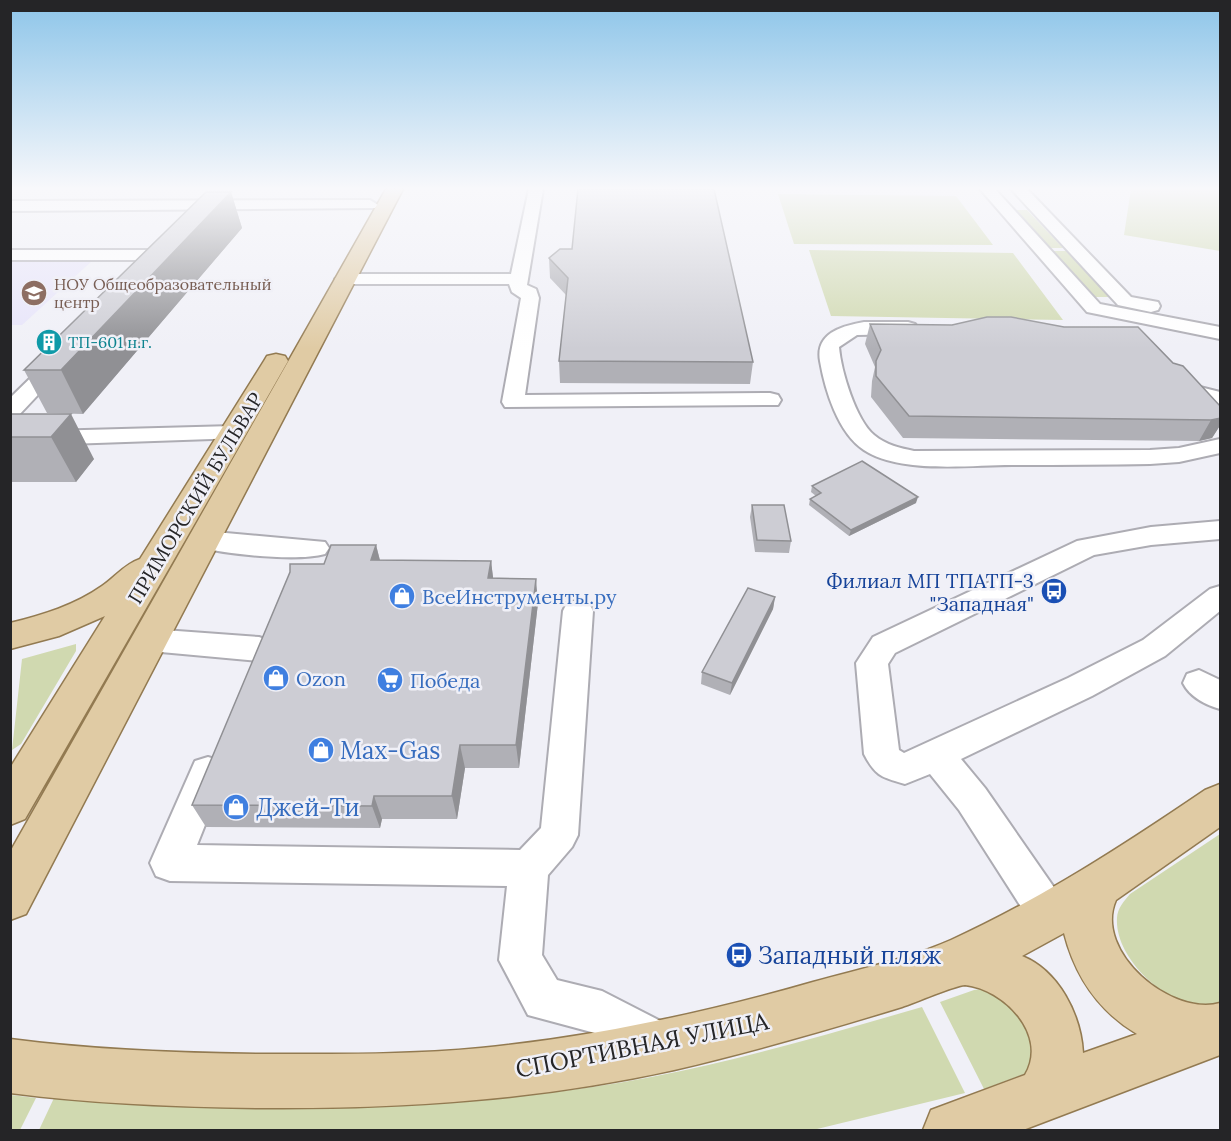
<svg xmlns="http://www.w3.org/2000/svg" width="1231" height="1141" font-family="Lora,serif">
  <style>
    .education { fill: #e7e4fa }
    .green { fill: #d0d9b0 }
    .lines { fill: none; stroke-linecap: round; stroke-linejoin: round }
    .minor-casing { stroke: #adacb3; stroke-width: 4 }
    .major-casing { stroke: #927a51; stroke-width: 3 }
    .minor { fill: #fff; fill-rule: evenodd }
    .major { fill: #e0cba4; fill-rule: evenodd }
    .wall { fill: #b0b0b6 }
    .shaded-wall { fill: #909094 }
    .building { fill: #cdcdd4; stroke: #909094; stroke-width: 1.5 }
    .labels { text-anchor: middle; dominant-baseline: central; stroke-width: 5; stroke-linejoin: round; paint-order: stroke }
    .far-education-label { font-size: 16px; fill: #785e54; stroke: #f0f0f7; text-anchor: start }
    .far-culture-label { font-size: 16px; fill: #0d838f; stroke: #f0f0f7; text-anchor: start }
    .street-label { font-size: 20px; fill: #252527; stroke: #f0f0f7 }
    .transit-label { font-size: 20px; fill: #164399; stroke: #f0f0f7; text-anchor: end }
    .shop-label { font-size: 20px; fill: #366cbe; stroke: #f0f0f7; text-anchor: start }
    .near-shop-label { font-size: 24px; fill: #366cbe; stroke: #f0f0f7; text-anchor: start }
    .near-transit-label { font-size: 24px; fill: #164399; stroke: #f0f0f7; text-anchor: start }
    .near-street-label { font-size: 24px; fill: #252527; stroke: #f0f0f7 }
  </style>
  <rect width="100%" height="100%" fill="#f0f0f7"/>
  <path class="education" d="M11 260H93L22 325H11Z"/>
  <path class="green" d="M1131 189H1220V251L1124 235Z
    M778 194 956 196 993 245 794 244Z
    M1012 210H1027L1063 248H1046Z
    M809 250 1013 253 1063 320 831 316Z
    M1049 251H1066L1109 297H1091Z
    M76 644V651L21 744 12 750 22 659Z
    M1220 834V1002C1179 1019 1114 962 1117 918 1117 909 1124 901 1130 894Z
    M988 988 1034 1027 1032 1071 984 1089 940 1002 974 990Z
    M922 1007 965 1093 813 1130H39L54 1098C214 1101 374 1108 534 1094 667 1082 794 1044 922 1007Z
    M11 1095 36 1098 20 1130H11Z"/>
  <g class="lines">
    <defs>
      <path id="minor" d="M529 189H543L527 285 536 289 539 298 525 395 770 393 778 395 781 400 778 405 505 407 502 402 521 298 512 292 509 284H344L335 279 344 274H511Z
        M980 189H995L1100 304 1220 327V339L1087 312Z
        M1011 189H1027L1131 297 1158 302 1160 306 1158 310 1151 312 1118 305Z
        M370 200 378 205 375 208 10 211V201Z
        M10 250H164L173 255 164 260H10Z
        M864 322H908L915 324 918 328 915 332 908 334 857 335 839 347C841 371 856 420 874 435 886 445 900 448 914 451L1150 450 1179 448 1220 439V453L1179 462 1150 464C1104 465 1058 465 1012 465 969 465 901 474 864 450 838 433 825 390 820 361 815 333 842 326 864 322Z
        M60 354 67 356 70 360 67 364 18 416 10 418V398L53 356Z
        M1192 385 1220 392V406L1184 397 1181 392 1184 387Z
        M233 426 241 428 245 433 241 438 10 446V432Z
        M1220 521V539L1151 545 1094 555 895 653 888 664 899 750 904 753 1068 678 1143 640 1210 589 1220 586V611L1165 656 1092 696 961 759 985 788 1062 899 1068 913 1062 927 1048 933 1034 927 959 810 930 774 905 784C882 777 876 777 864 754L856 663 873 637 1077 541 1151 527Z
        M204 531 325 542 329 548 325 554C296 562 224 554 194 546L190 540 194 534Z
        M578 600 589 603 593 611 578 835 572 847 548 875 542 955 557 980 602 991 676 1029 683 1045 676 1061 660 1068 595 1033 528 1015 499 960 507 886 170 881 156 876 150 863 195 761 208 757 221 761 226 772 197 845 520 850 541 828 563 611 567 603Z
        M150 629 259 637 270 641 275 649 270 657 259 661 150 651 139 648 135 640 139 632Z
        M1199 670 1220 680V709C1206 705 1190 697 1183 683L1187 674Z"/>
      <path id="major" d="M386 189H403L26 914 10 920V852Z
        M276 354 285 356 288 361 25 819 10 825V768L105 616 59 636 10 649V623C43 615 75 605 102 586 115 577 125 564 140 559L264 361 267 356Z
        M1220 784V827L1116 900C1093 952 1172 1017 1220 1003V1055L1023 1130H923L931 1110 1025 1075C1049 1035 1004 989 965 985 956 985 914 1003 902 1007 827 1030 751 1052 674 1070 538 1100 402 1109 263 1108 179 1107 95 1104 10 1093V1039C94 1050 177 1053 261 1054 334 1054 408 1055 481 1048 593 1037 705 1013 813 982 859 969 908 959 951 940 1041 899 1124 845 1205 790ZM1064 933C1075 976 1097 1010 1137 1034L1083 1053C1081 1015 1059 971 1022 956Z"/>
    </defs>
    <use href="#minor" class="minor-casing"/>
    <use href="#major" class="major-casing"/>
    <use href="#minor" class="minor"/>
    <use href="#major" class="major"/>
  </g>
  <path class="wall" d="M231 192 242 228 83 414 47 413 24 370Z
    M549 258 753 362 750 384 560 383 559 361 566 295 550 278Z
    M870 324 1173 363 1221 407V424L1212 438 1199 441 903 438 871 397 872 381 875 367 865 344Z
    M10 414 94 459 76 482H10Z
    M812 486 916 503 849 536 809 505 810 499 816 496 811 492Z
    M752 505 791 541 789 553 755 552 750 517Z
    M376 545 380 560 491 561 493 578 538 603 519 768H465L457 819H382L380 828 206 827 192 805 290 572 324 564Z
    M775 597 773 609 730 695 701 684 702 672Z"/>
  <path class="shaded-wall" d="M231 192 242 228 83 414 61 370Z
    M71 414 94 459 76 482 51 437Z
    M1221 418V424L1212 438 1199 441 1211 420Z
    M918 497 916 503 849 536 851 530Z
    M376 545 382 569 371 560Z
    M491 561 494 585 488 578Z
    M536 579 538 603 519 768 516 745Z
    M775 597 773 609 730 695 732 683Z
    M460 745 465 768 457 819 452 796Z
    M374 796 382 819 380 828 372 806Z"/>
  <path class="building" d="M578 189H714L753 362 559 361 568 278 549 258 560 249H572Z
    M206 192H231L61 370H24Z
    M987 317H1011L1064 327H1138L1173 363 1183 366 1221 407V418L1211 420 909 416 876 376V361L881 350 870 324 952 325Z
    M10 414H71L51 437H10Z
    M862 461 918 497 851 530 810 499 821 493 812 486Z
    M752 505H784L791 541 757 540Z
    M331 545H376L371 560 491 561 488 578 536 579 516 745H460L452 796H374L372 806 192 805 290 572V564H324Z
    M748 588 775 597 732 683 702 672Z"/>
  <linearGradient id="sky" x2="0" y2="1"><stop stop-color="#8dc5e9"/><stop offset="0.54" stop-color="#f8f8fb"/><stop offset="1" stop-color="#f8f8fb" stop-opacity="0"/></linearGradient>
  <rect width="1231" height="349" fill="url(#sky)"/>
  <defs>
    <symbol id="school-disc" viewBox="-11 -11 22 22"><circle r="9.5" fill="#8d6e63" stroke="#f0f0f7"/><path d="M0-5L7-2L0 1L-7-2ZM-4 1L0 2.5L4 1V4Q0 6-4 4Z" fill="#fff"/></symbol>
    <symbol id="building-disc" viewBox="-11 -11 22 22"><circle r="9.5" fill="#0f9aa8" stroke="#f0f0f7"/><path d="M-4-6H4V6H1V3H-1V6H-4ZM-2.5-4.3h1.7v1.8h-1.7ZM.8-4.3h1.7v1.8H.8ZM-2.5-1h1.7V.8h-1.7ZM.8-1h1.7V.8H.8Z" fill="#fff"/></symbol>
    <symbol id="bus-disc" viewBox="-11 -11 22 22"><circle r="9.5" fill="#1a4fb4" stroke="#f0f0f7"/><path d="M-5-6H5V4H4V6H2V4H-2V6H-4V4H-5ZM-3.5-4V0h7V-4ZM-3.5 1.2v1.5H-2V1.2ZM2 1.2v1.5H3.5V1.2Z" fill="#fff"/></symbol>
    <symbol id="shop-disc" viewBox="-11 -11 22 22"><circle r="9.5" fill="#3f7fe0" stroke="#f0f0f7"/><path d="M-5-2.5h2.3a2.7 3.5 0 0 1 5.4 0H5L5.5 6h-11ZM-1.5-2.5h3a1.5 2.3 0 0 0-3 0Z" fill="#fff"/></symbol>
    <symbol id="supermarket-disc" viewBox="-11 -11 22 22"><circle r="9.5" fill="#3f7fe0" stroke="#f0f0f7"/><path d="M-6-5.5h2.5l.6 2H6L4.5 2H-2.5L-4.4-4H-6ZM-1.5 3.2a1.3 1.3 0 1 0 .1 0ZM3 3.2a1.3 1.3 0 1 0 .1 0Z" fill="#fff"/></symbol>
  </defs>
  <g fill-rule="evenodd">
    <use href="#school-disc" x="19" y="278" width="30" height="30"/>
    <use href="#building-disc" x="34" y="327" width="30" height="30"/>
    <use href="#bus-disc" x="1039" y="576" width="30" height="30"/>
    <use href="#shop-disc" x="387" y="581" width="30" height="30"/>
    <use href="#shop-disc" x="261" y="663" width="30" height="30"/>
    <use href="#supermarket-disc" x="375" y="665" width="30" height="30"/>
    <use href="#shop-disc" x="306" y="735" width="30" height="30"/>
    <use href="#shop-disc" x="221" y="792" width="30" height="30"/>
    <use href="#bus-disc" x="724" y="940" width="30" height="30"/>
  </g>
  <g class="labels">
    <g class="far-education-label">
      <text x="54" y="284">НОУ Общеобразовательный<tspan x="54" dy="18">центр</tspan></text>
    </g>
    <g class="far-culture-label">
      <text x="68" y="342">ТП-601 н.г.</text>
    </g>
    <g class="street-label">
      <text transform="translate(195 498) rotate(-59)">ПРИМОРСКИЙ БУЛЬВАР</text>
    </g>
    <g class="transit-label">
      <text x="1034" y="580">Филиал МП ТПАТП-3<tspan x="1034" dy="23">"Западная"</tspan></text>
    </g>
    <g class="shop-label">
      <text x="422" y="596">ВсеИнструменты.ру</text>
      <text x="296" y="678">Ozon</text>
      <text x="410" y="680">Победа</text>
    </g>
    <g class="near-shop-label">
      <text x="340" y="750">Max-Gas</text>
      <text x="256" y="807">Джей-Ти</text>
    </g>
    <g class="near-transit-label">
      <text x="758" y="955">Западный пляж</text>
    </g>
    <g class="near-street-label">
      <text transform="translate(642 1045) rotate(-11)">СПОРТИВНАЯ УЛИЦА</text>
    </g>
  </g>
  <rect width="1231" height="1141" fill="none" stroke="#252527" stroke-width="24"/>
</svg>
